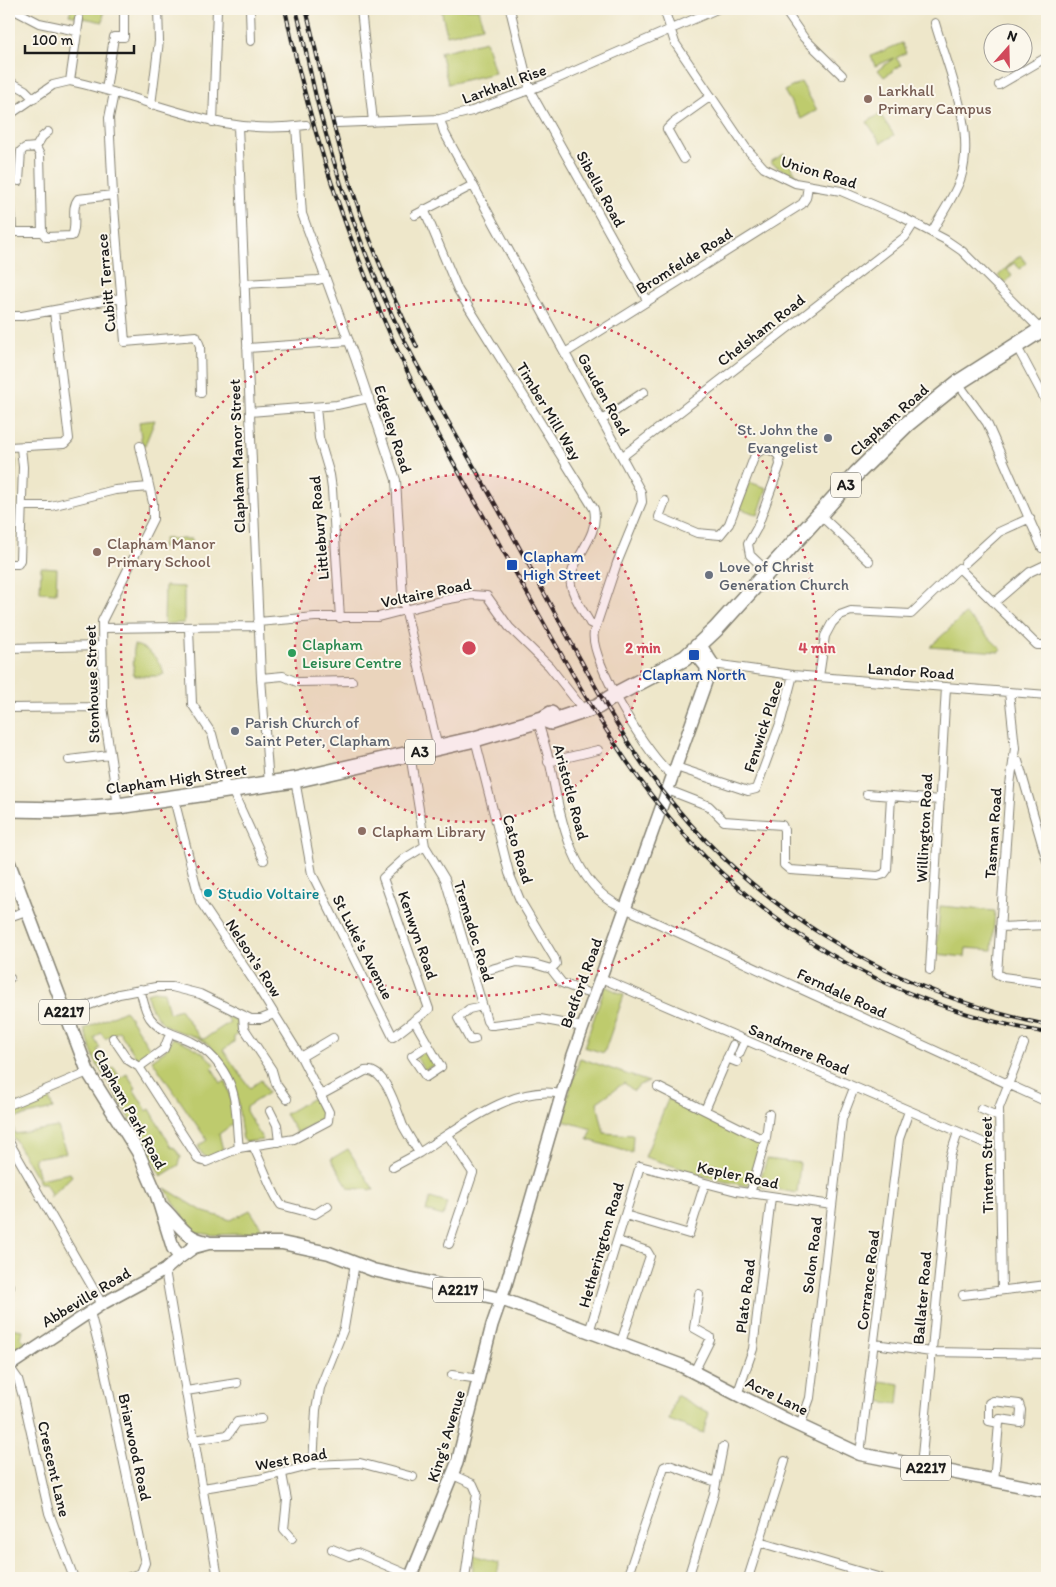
<svg xmlns="http://www.w3.org/2000/svg" width="1056" height="1587" font-family="Itim,sans-serif">
  <style>
    .green { fill: #becb6d; stroke: #6d7444 }
    .lines { fill: none; stroke-linecap: round; stroke-linejoin: round }
    .street-casing { stroke: #858273; stroke-width: 10 }
    .secondary-casing { stroke: #858273; stroke-width: 14 }
    .primary-casing { stroke: #858273; stroke-width: 15 }
    .highway-casing { stroke: #858273; stroke-width: 18 }
    .street { stroke: #fff; stroke-width: 8 }
    .secondary { stroke: #fff; stroke-width: 11 }
    .primary { stroke: #fff; stroke-width: 12 }
    .highway { stroke: #fff; stroke-width: 15 }
    .rail-casing { stroke: #1c1c1c; stroke-width: 4 }
    .rail { stroke: #fbf7ec; stroke-width: 2; stroke-dasharray: 5.5; stroke-linecap: butt }
    .ring { fill: none; stroke: #d1495b; stroke-width: 2.5; stroke-dasharray: 2.5 5 }
    .education-dot { fill: #8d6e63; stroke: #fbf7ec; stroke-width: 2 }
    .worship-dot { fill: #6b7280; stroke: #fbf7ec; stroke-width: 2 }
    .transit-dot { fill: #1a4fb4; stroke: #fbf7ec; stroke-width: 2 }
    .leisure-dot { fill: #2e9e5b; stroke: #fbf7ec; stroke-width: 2 }
    .culture-dot { fill: #0f9aa8; stroke: #fbf7ec; stroke-width: 2 }
    .labels { text-anchor: middle; dominant-baseline: central; stroke-width: 4; stroke-linejoin: round; paint-order: stroke }
    .shield { fill: #fbf7ec; stroke: #5f5e5a; stroke-width: 1 }
    .shield-label { font-size: 15px; font-weight: bold; fill: #1c1c1c }
    .street-label { font-size: 16px; fill: #1c1c1c; stroke: #fbf7ec }
    .education-label { font-size: 16px; fill: #785e54; stroke: #fbf7ec; text-anchor: start }
    .worship-label { font-size: 16px; fill: #5b616d; stroke: #fbf7ec; text-anchor: start }
    .transit-label { font-size: 16px; fill: #164399; stroke: #fbf7ec; text-anchor: start }
    .leisure-label { font-size: 16px; fill: #27864d; stroke: #fbf7ec; text-anchor: start }
    .culture-label { font-size: 16px; fill: #0d838f; stroke: #fbf7ec; text-anchor: start }
    .centre { fill: #d1495b; stroke: #fbf7ec; stroke-width: 2.5 }
    .ring-label { font-size: 15px; text-anchor: middle; font-weight: bold; fill: #d1495b; stroke: #fbf7ec; stroke-width: 4; stroke-linejoin: round; paint-order: stroke }
  </style>
  <rect width="100%" height="100%" fill="#fbf7ec"/>
  <filter id="ink" filterUnits="userSpaceOnUse"><feTurbulence type="fractalNoise" baseFrequency=".02" numOctaves="2"/><feDisplacementMap in="SourceGraphic" scale="10" xChannelSelector="R" yChannelSelector="G"/><feConvolveMatrix kernelMatrix="1 2 1 2 8 2 1 2 1" color-interpolation-filters="sRGB"/></filter>
  <filter id="wash" filterUnits="userSpaceOnUse"><feTurbulence type="fractalNoise" baseFrequency=".0096" numOctaves="4" result="noise"/><feDisplacementMap in="SourceGraphic" scale="20" xChannelSelector="R" yChannelSelector="G"/><feGaussianBlur stdDeviation="1.12" result="paint"/><feColorMatrix in="noise" values="0 0 0 0 0 0 0 0 0 0 0 0 0 0 0 0 0 1.4 0 .05"/><feComposite in="paint" operator="in"/></filter>
  <g filter="url(#wash)">
    <rect width="100%" height="100%" fill="#eee7ca"/>
    <path class="green" d="M71 9H104L103 22 69 15Z
      M441 9H479L483 27 447 35Z
      M486 41 495 73 448 84 440 52Z
      M902 43 906 53 896 58 901 65 884 77 878 70 894 58 875 66 871 56Z
      M801 82 817 110 801 119 784 91Z
      M880 114 894 135 881 143 867 122Z
      M784 154 797 176 786 172 770 162Z
      M1020 255 1026 263 1020 269 1014 263 1007 269 1012 276 1004 283 998 276Z
      M155 420 145 445 142 446 139 422Z
      M9 458 16 460 12 554H9Z
      M749 482 767 488 758 515 739 508Z
      M164 539H192L193 547H162Z
      M41 567 57 568 56 593 40 592Z
      M165 586 184 587V623L164 624Z
      M965 614 1002 650 999 652 930 647Z
      M134 645C148 647 161 661 164 674L159 676H135L133 674Z
      M940 906 995 911 992 950 966 948 965 957 936 954Z
      M605 986 624 995 604 1053 584 1047Z
      M153 991 164 992 169 1013 180 1009 200 1038 204 1039 230 1022 225 1015 236 1020 241 1032 234 1037V1042L223 1050 250 1088 261 1080 268 1093 246 1107V1111L263 1140 246 1142 243 1139C237 1113 241 1088 225 1065 219 1055 209 1043 198 1038 190 1034 181 1033 172 1029 159 1023 148 1007 147 993Z
      M125 1010 152 1052 138 1060 119 1031 105 1039 101 1033 94 1038 100 1048 97 1050 110 1070 114 1068 120 1078 127 1074 136 1088 134 1090 147 1111 150 1109 172 1148 174 1147 181 1157 179 1165 161 1176 131 1120 95 1061 84 1029Z
      M173 1038C189 1044 204 1051 215 1065L212 1068 221 1083 226 1081 230 1095 233 1124 219 1134 223 1150 208 1158 202 1154 198 1146 207 1140 152 1060 165 1051Z
      M427 1050 435 1064 425 1070 416 1057Z
      M580 1058 649 1082 639 1085 634 1091 624 1083 597 1102 604 1133 633 1135 632 1153 588 1140 592 1129 560 1120Z
      M49 1097 53 1109 11 1119 15 1134 58 1127 66 1153 34 1158 39 1179 70 1173 72 1176 49 1198 51 1194 45 1183H40L9 1130V1111Z
      M313 1098 324 1118 297 1133 285 1114Z
      M668 1099 760 1144 748 1186 717 1180 645 1157Z
      M348 1149 374 1190 349 1188 331 1159Z
      M767 1159 800 1163 797 1193 758 1186Z
      M165 1188 204 1212 231 1220 250 1210 265 1233 213 1235 192 1232Z
      M430 1198 447 1203 443 1216 426 1211Z
      M9 1328 23 1330 21 1338 28 1344 16 1352 9 1350Z
      M880 1381 900 1384 898 1404 877 1401Z
      M676 1395 709 1413 703 1433 669 1420Z
      M474 1554 500 1561 496 1578H472Z"/>
  </g>
  <g filter="url(#ink)">
    <g class="lines">
      <defs>
        <path id="street" d="M12 9 39 23 77 31
          M250 9 251 41
          M361 9 373 122
          M510 9 530 91 647 300
          M664 9 675 43 746 148 764 168 795 183 841 191 902 217 946 240 962 251 1041 330
          M784 9 804 38 842 75
          M9 81 25 90 34 99
          M70 81 79 19
          M999 85 1047 57
          M106 90 114 37H124V9
          M114 93 109 118 113 195 125 342 196 336 200 346 201 393
          M151 105 159 41 158 9
          M9 115 53 85 70 81C152 98 218 138 306 125
          M440 119 444 132 641 492 642 502 617 563 594 632C588 658 651 763 673 775
          M213 122 217 9
          M337 123 440 119 472 111 545 84 717 9
          M238 126 261 678 269 784
          M296 126 302 214 355 358 396 480 403 599 438 748
          M36 147 42 137 48 132
          M684 159 667 129 673 123 711 96
          M19 181 21 151 25 148 36 147 40 155 42 232 46 237 72 236C78 224 70 209 78 199L113 195
          M11 206 12 232H42
          M424 209 458 290 594 509C601 538 566 563 571 585 573 598 584 612 590 623L596 626
          M415 215 473 185
          M932 232C941 214 955 196 961 177 976 130 948 69 935 23
          M244 284 318 280 325 278
          M9 316H22L120 298
          M1016 345 1047 403
          M247 348 349 341
          M565 353 802 204 806 198 808 186
          M958 383 987 423 1042 548
          M316 407 319 438 330 475 332 489 340 618
          M250 412 337 405 369 398
          M602 420 644 392
          M9 447 64 444 69 439 54 311
          M623 456 905 237 914 223
          M665 501 659 517 697 533 720 535 729 524 755 455C763 447 771 448 779 456L780 465 757 528 748 544 750 555 768 572
          M22 506H51L115 490 149 487
          M820 515 869 561
          M965 563 999 532 1030 518
          M9 564H18L20 560 23 467 21 448
          M994 603 1030 572 1047 564
          M258 622 315 617H378L444 600 472 595 487 596 509 627 549 666 579 704
          M102 628 258 626
          M189 628 192 704 212 734 227 791
          M9 648 102 646
          M713 664 793 675 1047 695
          M819 677 825 636 832 623 840 615 851 611 911 614 959 568 1037 645H1047
          M261 678 283 676 297 682 352 681
          M1009 692 1015 748 1010 785 997 974 1003 977 1047 983
          M9 708 103 707
          M538 721C542 736 548 754 551 769 560 815 571 883 620 906L1047 1102
          M410 754 425 846 445 879 487 1021 490 1025H493L540 1019 583 1027
          M1013 756 1018 761 1047 861
          M69 760 109 755
          M548 762 598 750
          M676 767 748 791 756 789 781 721 793 675
          M295 780 312 874 393 1037 429 1009 383 878 404 859 425 846
          M232 790 264 860
          M668 790 709 806 724 821 782 825 784 830V865L790 870 878 876 884 874 887 870 891 796
          M867 794 940 800
          M118 806 103 707 102 621 153 519V503L140 446
          M9 917 26 911
          M1000 927 1047 925
          M551 969 562 983 585 992
          M930 970 946 687
          M473 974 517 962 534 964 551 969 556 964 555 959 520 900 509 873 475 739
          M601 978 987 1144
          M9 979 10 978
          M140 989C143 999 144 1009 150 1018 161 1033 177 1034 192 1042 209 1050 223 1067 230 1084 238 1104 236 1127 239 1148
          M65 1014 119 994 156 987H172L200 994 251 1019H261L274 1014
          M243 1016 244 1028 272 1070 276 1084 287 1099
          M414 1020 441 1067 426 1077 412 1056 428 1045
          M170 1034 164 1049 139 1067 199 1160 206 1162 239 1148 294 1139 328 1121 329 1112 301 1057 257 986 200 901 174 799
          M113 1038 128 1060 139 1067
          M475 1039 470 1040 458 1018 469 1009 482 1006
          M739 1054 745 1041
          M301 1057 333 1038
          M727 1058 737 1062
          M658 1087 758 1137 766 1138 769 1114
          M321 1095 365 1071C386 1067 397 1111 403 1126 408 1135 414 1144 419 1153 459 1128 512 1084 561 1094
          M9 1105 88 1072
          M981 1109 999 1117
          M705 1110 733 1045
          M270 1111 277 1125 279 1142
          M448 1135 473 1173 449 1244
          M9 1142 102 1304
          M253 1146C263 1165 270 1189 281 1205L315 1214 328 1206
          M393 1167 419 1153
          M750 1194 766 1138
          M625 1215 689 1234 705 1183
          M618 1241 647 1251 650 1256 621 1342
          M165 1270 218 1578
          M9 1288 10 1287
          M1002 1290 999 1108 1024 1044
          M963 1295 1047 1285
          M90 1312 102 1358 145 1563 141 1573 127 1578
          M589 1332 640 1166 736 1191 832 1205
          M875 1344 931 1352 1047 1354
          M9 1366 18 1379 23 1397 49 1513 74 1578
          M694 1372 710 1340V1337L694 1328 699 1294
          M452 1375 479 1379
          M186 1391 237 1383
          M737 1395 753 1349 771 1197
          M993 1401 1019 1404 1021 1410 1020 1422 1000 1419 999 1423 989 1421V1403Z
          M800 1426 810 1398 842 1119 854 1088
          M193 1440 228 1435 237 1422 261 1419
          M860 1454 899 1139 909 1111
          M313 1465 316 1410 320 1388 344 1328 355 1263
          M921 1467 950 1157 958 1132
          M282 1474 287 1500 284 1529 292 1538
          M453 1475 473 1484 477 1493 465 1578
          M994 1482 999 1423
          M203 1488 259 1479 313 1465 360 1463 413 1477
          M759 1542 881 1578
          M332 1549 349 1556 357 1553 411 1576
          M627 1578 664 1467 669 1465 716 1482
          M688 1578 714 1494 723 1447
          M748 1578 785 1461"/>
        <path id="secondary" d="M700 644 713 664 711 675
          M9 1366 102 1304 165 1270 180 1257
          M410 1578 457 1463 492 1325 506 1285 573 1055 706 682V667L693 651"/>
        <path id="primary" d="M9 863 88 1072 138 1152 157 1196 173 1248 180 1257 194 1247 209 1243H282L329 1253 373 1270 501 1299 680 1365 785 1419 860 1454 1047 1491
          M162 1207C178 1222 184 1238 207 1242"/>
        <path id="highway" d="M543 719 551 722 598 706 615 695 685 658 716 629 857 473 907 424 959 382 1047 326
          M9 809 64 810 118 806 295 780 475 739 543 719 551 714"/>
      </defs>
      <use href="#street" class="street-casing"/>
      <use href="#secondary" class="secondary-casing"/>
      <use href="#primary" class="primary-casing"/>
      <use href="#highway" class="highway-casing"/>
      <use href="#street" class="street"/>
      <use href="#secondary" class="secondary"/>
      <use href="#primary" class="primary"/>
      <use href="#highway" class="highway"/>
      <defs>
        <path id="rail" d="M285 9C311 134 353 258 408 373 443 449 487 521 527 593 587 700 640 802 734 884 822 963 931 1012 1047 1033
          M296 9C305 43 311 79 320 113 337 177 359 242 386 302 421 379 466 451 507 525 529 566 552 607 574 648 597 689 619 731 646 769 743 904 886 991 1047 1025
          M306 9C318 58 328 108 342 156 361 222 387 286 417 347"/>
      </defs>
      <use href="#rail" class="rail-casing"/>
      <use href="#rail" class="rail"/>
    </g>
  </g>
  <circle cx="469" cy="648" r="174" fill="#d1495b" fill-opacity=".12"/>
  <g class="ring">
    <circle cx="469" cy="648" r="174"/>
    <circle cx="469" cy="648" r="348"/>
  </g>
  <g class="education-dot">
    <circle cx="868" cy="99" r="5"/>
    <circle cx="97" cy="552" r="5"/>
    <circle cx="362" cy="831" r="5"/>
  </g>
  <g class="worship-dot">
    <circle cx="828" cy="438" r="5"/>
    <circle cx="709" cy="575" r="5"/>
    <circle cx="235" cy="731" r="5"/>
  </g>
  <g class="transit-dot">
    <rect x="506" y="559" width="12" height="12" rx="2.5"/>
    <rect x="688" y="649" width="12" height="12" rx="2.5"/>
  </g>
  <circle class="leisure-dot" cx="292" cy="653" r="5"/>
  <circle class="culture-dot" cx="208" cy="893" r="5"/>
  <g class="labels">
    <g class="shield">
      <rect x="831" y="472.5" width="30" height="25" rx="4"/>
      <rect x="405" y="739.5" width="30" height="25" rx="4"/>
      <rect x="39" y="999.5" width="50" height="25" rx="4"/>
      <rect x="433" y="1277.5" width="50" height="25" rx="4"/>
      <rect x="901" y="1455.5" width="50" height="25" rx="4"/>
    </g>
    <g class="shield-label">
      <text x="846" y="485">A3</text>
      <text x="420" y="752">A3</text>
      <text x="64" y="1012">A2217</text>
      <text x="458" y="1290">A2217</text>
      <text x="926" y="1468">A2217</text>
    </g>
    <g class="street-label">
      <text transform="translate(504 84) rotate(-20)">Larkhall Rise</text>
      <text transform="translate(819 172) rotate(17)">Union Road</text>
      <text transform="translate(601 189) rotate(61)">Sibella Road</text>
      <text transform="translate(684 261) rotate(-32)">Bromfelde Road</text>
      <text transform="translate(106 283) rotate(-95)">Cubitt Terrace</text>
      <text transform="translate(761 330) rotate(-38)">Chelsham Road</text>
      <text transform="translate(604 394) rotate(61)">Gauden Road</text>
      <text transform="translate(549 411) rotate(59)">Timber Mill Way</text>
      <text transform="translate(889 420) rotate(-42)">Clapham Road</text>
      <text transform="translate(393 429) rotate(72)">Edgeley Road</text>
      <text transform="translate(237 456) rotate(-92)">Clapham Manor Street</text>
      <text transform="translate(319 528) rotate(-95)">Littlebury Road</text>
      <text transform="translate(426 593) rotate(-12)">Voltaire Road</text>
      <text transform="translate(911 671) rotate(4)">Landor Road</text>
      <text transform="translate(92 684) rotate(-92)">Stonhouse Street</text>
      <text transform="translate(763 726) rotate(-72)">Fenwick Place</text>
      <text transform="translate(176 779) rotate(-8)">Clapham High Street</text>
      <text transform="translate(571 792) rotate(75)">Aristotle Road</text>
      <text transform="translate(924 828) rotate(-87)">Willington Road</text>
      <text transform="translate(993 833) rotate(-86)">Tasman Road</text>
      <text transform="translate(518 849) rotate(73)">Cato Road</text>
      <text transform="translate(474 931) rotate(73)">Tremadoc Road</text>
      <text transform="translate(418 935) rotate(71)">Kenwyn Road</text>
      <text transform="translate(363 947) rotate(63)">St Luke's Avenue</text>
      <text transform="translate(254 958) rotate(57)">Nelson's Row</text>
      <text transform="translate(581 983) rotate(-70)">Bedford Road</text>
      <text transform="translate(842 993) rotate(25)">Ferndale Road</text>
      <text transform="translate(799 1049) rotate(23)">Sandmere Road</text>
      <text transform="translate(130 1109) rotate(61)">Clapham Park Road</text>
      <text transform="translate(987 1165) rotate(-91)">Tintern Street</text>
      <text transform="translate(738 1175) rotate(12)">Kepler Road</text>
      <text transform="translate(601 1245) rotate(-74)">Hetherington Road</text>
      <text transform="translate(812 1255) rotate(-83)">Solon Road</text>
      <text transform="translate(868 1280) rotate(-83)">Corrance Road</text>
      <text transform="translate(745 1296) rotate(-83)">Plato Road</text>
      <text transform="translate(86 1297) rotate(-31)">Abbeville Road</text>
      <text transform="translate(922 1298) rotate(-85)">Ballater Road</text>
      <text transform="translate(777 1396) rotate(26)">Acre Lane</text>
      <text transform="translate(446 1436) rotate(-73)">King's Avenue</text>
      <text transform="translate(135 1447) rotate(78)">Briarwood Road</text>
      <text transform="translate(291 1459) rotate(-10)">West Road</text>
      <text transform="translate(54 1469) rotate(77)">Crescent Lane</text>
    </g>
    <g class="education-label">
      <text x="878" y="90">Larkhall<tspan x="878" dy="18">Primary Campus</tspan></text>
      <text x="107" y="543">Clapham Manor<tspan x="107" dy="18">Primary School</tspan></text>
      <text x="372" y="831">Clapham Library</text>
    </g>
    <g class="worship-label">
      <text x="818" y="429" text-anchor="end">St. John the<tspan x="818" dy="18">Evangelist</tspan></text>
      <text x="719" y="566">Love of Christ<tspan x="719" dy="18">Generation Church</tspan></text>
      <text x="245" y="722">Parish Church of<tspan x="245" dy="18">Saint Peter, Clapham</tspan></text>
    </g>
    <g class="transit-label">
      <text x="523" y="556">Clapham<tspan x="523" dy="18">High Street</tspan></text>
      <text x="694" y="674" text-anchor="middle">Clapham North</text>
    </g>
    <g class="leisure-label">
      <text x="302" y="644">Clapham<tspan x="302" dy="18">Leisure Centre</tspan></text>
    </g>
    <g class="culture-label">
      <text x="218" y="893">Studio Voltaire</text>
    </g>
  </g>
  <circle cx="469" cy="648" r="8" class="centre"/>
  <g class="ring-label">
    <text x="643" y="653">2 min</text>
    <text x="817" y="653">4 min</text>
  </g>
  <rect width="1056" height="1587" fill="none" stroke="#fbf7ec" stroke-width="30"/>
  <g transform="translate(1008 48) rotate(20)"><circle r="24" fill="#fbf7ec" stroke="#a29f99"/>
  <path d="M0-4L9 19L0 12L-9 19Z" fill="#d1495b"/>
  <text y="-8" font-size="14" font-weight="bold" text-anchor="middle" fill="#1c1c1c">N</text>
  </g>
  <path d="M25 45v8h109v-8" fill="none" stroke="#1c1c1c" stroke-width="2.5"/>
  <text x="32" y="45" font-size="15" fill="#1c1c1c" stroke="#fbf7ec" stroke-width="4" paint-order="stroke">100 m</text>
</svg>
